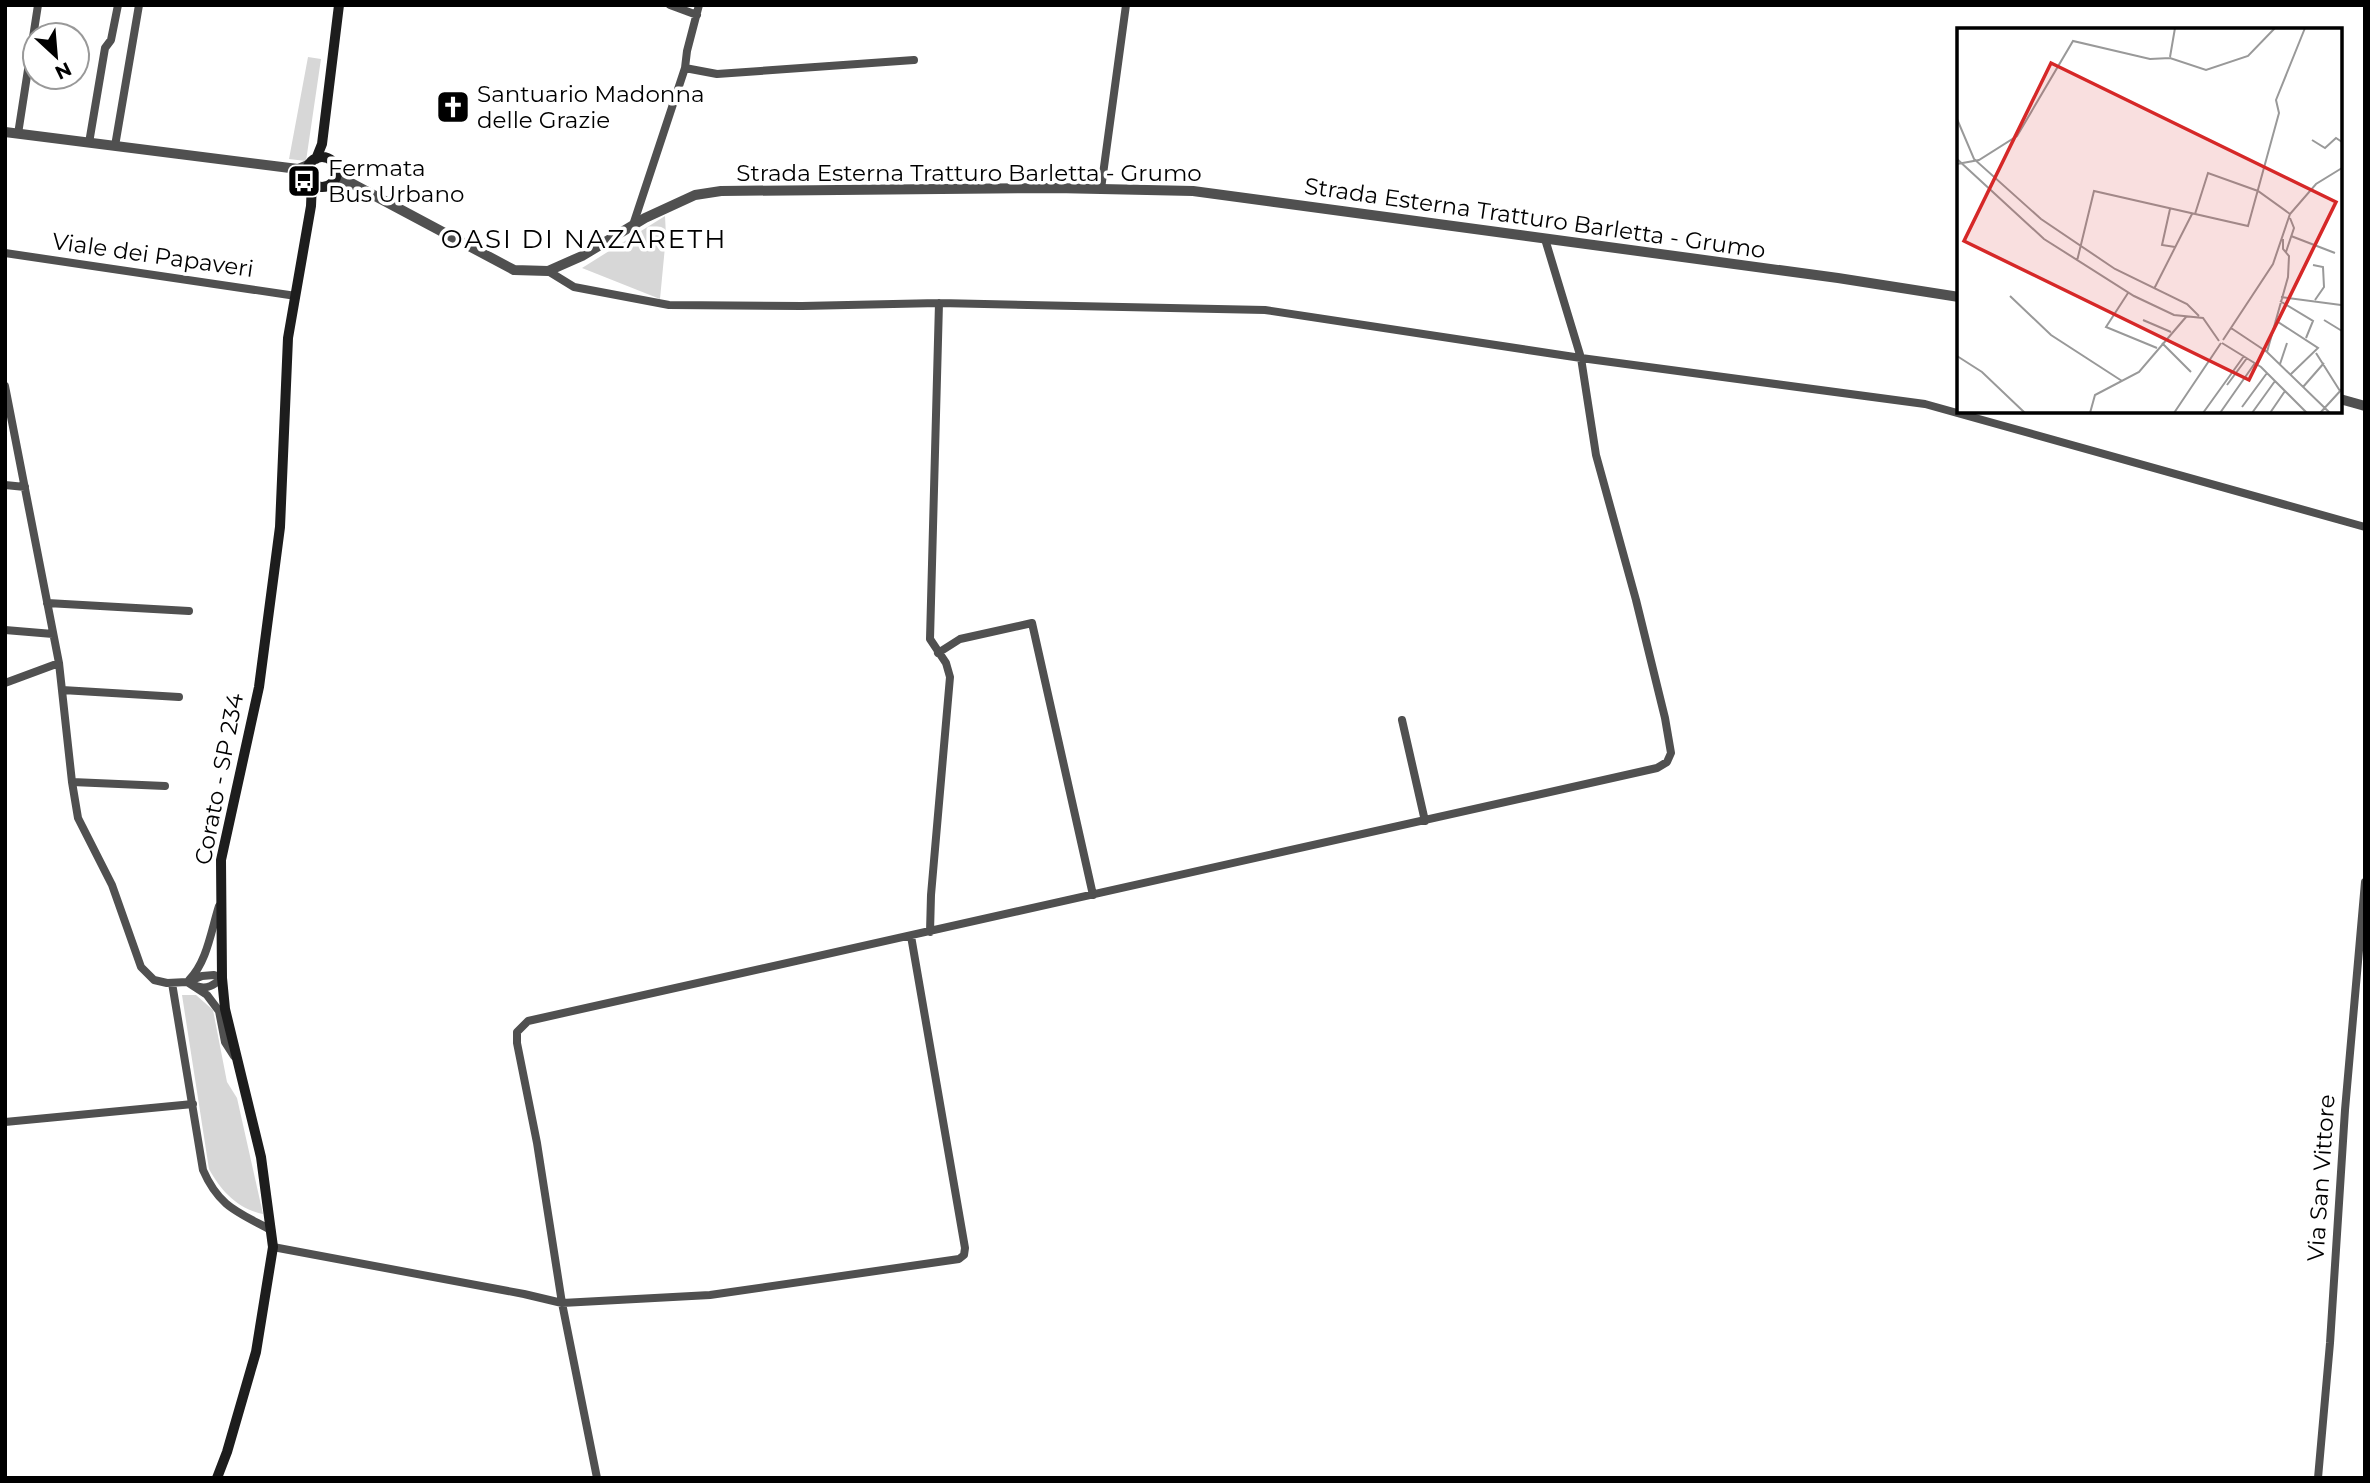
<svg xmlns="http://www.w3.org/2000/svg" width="2370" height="1483" font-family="Montserrat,sans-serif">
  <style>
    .green { fill: #d7d7d7 }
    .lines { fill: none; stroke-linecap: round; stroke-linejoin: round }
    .minor { stroke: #505050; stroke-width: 8 }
    .tertiary { stroke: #505050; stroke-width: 10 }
    .secondary { stroke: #1d1d1d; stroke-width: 10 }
    .labels { text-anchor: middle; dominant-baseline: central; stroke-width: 7; stroke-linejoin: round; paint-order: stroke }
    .poi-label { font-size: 23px; fill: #000; stroke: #fff; text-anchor: start }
    .street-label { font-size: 23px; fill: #000; stroke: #fff }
    .quarter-label { font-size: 26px; letter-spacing: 2px; fill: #000; stroke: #fff }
    .inset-road { fill: none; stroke: #999; stroke-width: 2 }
    .view { fill: #d62828; fill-opacity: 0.15; stroke: #d62828; stroke-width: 3.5 }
    .inset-edge { fill: none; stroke: #000; stroke-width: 3.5 }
  </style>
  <rect width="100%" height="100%" fill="#fff"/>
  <path class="green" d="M308 57 321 59 306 161 289 159Z
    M665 216 666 236 660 299 582 268Z
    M182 995H196L213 1010 227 1082 237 1098 263 1214C238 1209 221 1191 209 1169Z"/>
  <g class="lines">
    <path class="minor" d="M670 5 697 15
      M685 68 717 74 914 60
      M18 134 38 5
      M89 143 105 48 111 40 118 5
      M115 146 139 5
      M1101 189 1126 5
      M633 225 685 68 687 51 699 5
      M5 253 296 296
      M548 271 574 287 669 305 802 306 939 303 1265 310 1581 358 1925 404 2365 527
      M5 386 59 663 72 782 78 818 112 885 141 967 154 980 167 983 187 982 202 976 214 975 222 978
      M5 485 25 487
      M47 603 189 611
      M5 630 53 634
      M938 653 960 639 1032 623 1093 895
      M5 683 59 663
      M62 690 179 697
      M1402 720 1425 821
      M72 782 165 786
      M930 932 931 895 950 677 946 663 930 639 939 303
      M189 980C207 962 211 931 219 906
      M187 982 207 995 219 1011 225 1042 234 1056
      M172 983 203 1170C219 1207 238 1212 271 1230
      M196 986C207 990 214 985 222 978
      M5 1122 193 1104
      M273 1247 524 1294 562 1303 710 1295 959 1259 964 1255 965 1248 911 936
      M597 1478 562 1303 537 1143 517 1043V1032L528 1021 1657 768 1667 762 1671 753 1665 718 1636 600 1596 455 1581 358 1545 239
      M2318 1478 2330 1343 2345 1110 2365 882"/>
    <path class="tertiary" d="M5 132 298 169 310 164
      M336 166 349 182 514 270 548 271 582 256 645 218 695 195 721 191 1055 188 1193 191 1838 278 1959 297
      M332 183 349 182
      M2340 399 2365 406"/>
    <path class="secondary" d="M307 172a15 15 0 1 1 30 0a15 15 0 1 1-30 0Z
      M316 159 322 144 339 5
      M217 1478 227 1452 256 1352 273 1247 261 1157 225 1009 222 978 221 860 259 687 280 527 288 338 311 206 312 182"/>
  </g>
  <defs>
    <symbol id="church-square" viewBox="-11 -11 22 22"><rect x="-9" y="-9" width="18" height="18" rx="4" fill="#000" stroke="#fff"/><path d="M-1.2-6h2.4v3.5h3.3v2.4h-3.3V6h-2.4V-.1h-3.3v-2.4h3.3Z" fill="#fff"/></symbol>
    <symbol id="bus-square" viewBox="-11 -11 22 22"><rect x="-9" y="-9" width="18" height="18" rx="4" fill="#000" stroke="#fff"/><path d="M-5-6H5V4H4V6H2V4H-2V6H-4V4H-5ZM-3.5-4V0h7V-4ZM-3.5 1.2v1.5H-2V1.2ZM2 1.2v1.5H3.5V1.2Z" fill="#fff"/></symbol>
  </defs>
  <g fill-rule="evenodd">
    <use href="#church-square" x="434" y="88" width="38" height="38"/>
    <use href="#bus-square" x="285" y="162" width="38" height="38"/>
  </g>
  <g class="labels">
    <g class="poi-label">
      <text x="477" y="94">Santuario Madonna<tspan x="477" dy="26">delle Grazie</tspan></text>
      <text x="328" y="168">Fermata<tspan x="328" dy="26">Bus Urbano</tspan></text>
    </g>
    <g class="street-label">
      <text x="969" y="173">Strada Esterna Tratturo Barletta - Grumo</text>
      <text transform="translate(1535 218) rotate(8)">Strada Esterna Tratturo Barletta - Grumo</text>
      <text transform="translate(153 255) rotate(8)">Viale dei Papaveri</text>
      <text transform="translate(219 779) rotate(-79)">Corato - SP 234</text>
      <text transform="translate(2321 1178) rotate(-86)">Via San Vittore</text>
    </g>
    <g class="quarter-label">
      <text x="584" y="239">OASI DI NAZARETH</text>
    </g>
  </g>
  <g transform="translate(1957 28)">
    <rect width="385" height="385" fill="#fff"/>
    <path class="inset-road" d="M213 29 218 0M0 91 17 131 84 191 158 241 230 276 242 288M355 112 368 120 379 110 385 114M0 131 87 211 177 268 217 287 246 290 262 313M0 136 22 132 60 108 116 13 193 31 213 30 249 42 291 28 318 0M213 181 205 217 218 219M238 186 251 145 301 163 333 186M334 208 378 225M329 224 337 200 333 190M120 233 137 163 291 198 322 85 319 72 348 0M356 237 366 239 367 259 358 272M197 261 235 186M171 265 149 299 200 320M53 268 94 307 165 353M324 269 384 277M323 273 356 293 349 310M186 292 214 304M318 292 361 320 334 346M367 292 385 303M274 300 310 324 373 385M266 312 316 236 333 186 359 156 385 140M205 315 234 344M265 315 304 339 350 385M310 324 331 249 332 228 326 221V211M359 325 383 363M0 328 25 344 68 385M323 336 330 315M270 357 290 330M346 359 367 335M285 379 310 345M133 385 138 367 182 344 229 289M217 385 264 315M246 385 287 328M263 385 298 335M295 385 318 353M313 385 328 363M363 385 385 361"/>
    <path class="view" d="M94 35 379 174 292 352 7 213Z"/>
    <rect width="385" height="385" class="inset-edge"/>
  </g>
  <rect width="2370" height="1483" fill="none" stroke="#000000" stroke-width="14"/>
  <g transform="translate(56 56) rotate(154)"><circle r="33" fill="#ffffff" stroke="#999999" stroke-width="2"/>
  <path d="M0-5L12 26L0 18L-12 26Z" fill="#000000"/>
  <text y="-10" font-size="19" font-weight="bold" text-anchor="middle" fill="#000000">N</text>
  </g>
</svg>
